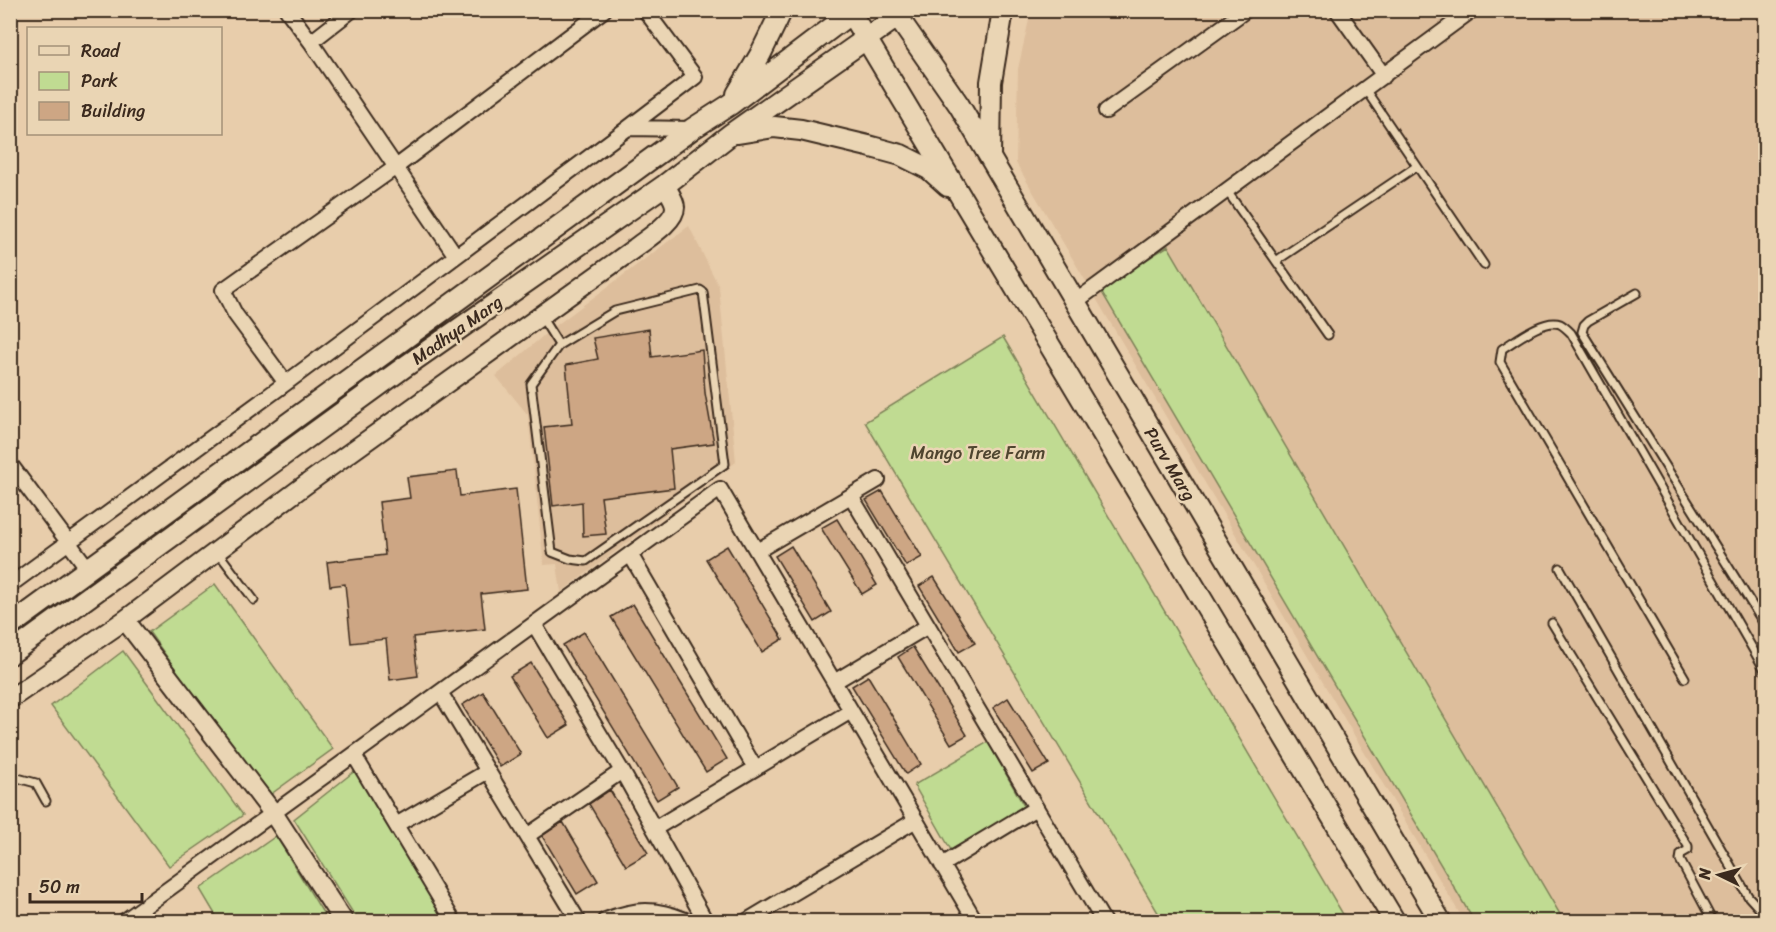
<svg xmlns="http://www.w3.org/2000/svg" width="1776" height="932" font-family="Sriracha,sans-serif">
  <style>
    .built { fill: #ddbe9c }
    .green { fill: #c0db92; stroke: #7e8258; stroke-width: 1.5 }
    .building { fill: #cda684; stroke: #3b2a1e; stroke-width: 1.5 }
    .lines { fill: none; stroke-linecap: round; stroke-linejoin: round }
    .service-casing { stroke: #3b2a1e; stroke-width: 11 }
    .minor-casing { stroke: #3b2a1e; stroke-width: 18 }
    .tertiary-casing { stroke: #3b2a1e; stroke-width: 22 }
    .secondary-casing { stroke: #3b2a1e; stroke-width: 24 }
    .service { stroke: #ead5b4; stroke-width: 7 }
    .minor { stroke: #ead5b4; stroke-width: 14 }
    .tertiary { stroke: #ead5b4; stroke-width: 18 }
    .secondary { stroke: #ead5b4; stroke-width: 20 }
    .labels { text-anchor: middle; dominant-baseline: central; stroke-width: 5; stroke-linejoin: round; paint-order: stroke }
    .street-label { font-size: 18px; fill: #3b2a1e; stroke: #ead5b4 }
    .park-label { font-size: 18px; fill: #4f452f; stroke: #ead5b4 }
  </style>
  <rect width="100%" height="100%" fill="#e8cdab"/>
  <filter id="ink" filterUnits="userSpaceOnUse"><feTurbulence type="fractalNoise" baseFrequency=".0167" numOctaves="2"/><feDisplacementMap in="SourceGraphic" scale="12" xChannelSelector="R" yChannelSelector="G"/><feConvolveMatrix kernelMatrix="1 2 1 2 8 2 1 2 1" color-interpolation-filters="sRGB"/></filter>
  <g filter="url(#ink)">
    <path class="built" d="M1031 11H1765V921H1464L1016 163 1018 69Z
      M689 226 719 287 736 462 561 592 557 564 544 565 528 415 496 376 550 330Z"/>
    <path class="green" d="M1168 246 1564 921H1474L1100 289Z
      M1003 337 1347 921H1163L865 422Z
      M215 584 333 749 267 797 149 632Z
      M123 651 243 815 169 866 51 706Z
      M988 742 1025 808 951 850 914 785Z
      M356 770 446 921H358L294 819Z
      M276 836 328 921H219L200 889Z"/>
    <path class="building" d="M649 329 652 357 702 350 705 393 714 443 670 449 674 488 601 497 606 534 583 536 582 502 553 506 544 427 572 424 566 365 598 359 593 338Z
      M457 471 460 496 516 489 527 589 481 594 485 629 413 637 418 676 390 680 386 639 351 643 345 584 330 586 327 562 385 555 379 502 410 498 407 477Z
      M882 491 922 557 906 566 866 500Z
      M837 519 877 585 862 594 821 528Z
      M727 546 783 639 762 652 706 559Z
      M791 546 831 612 815 622 775 556Z
      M934 577 975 643 959 652 919 586Z
      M633 604 727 759 706 772 611 617Z
      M584 632 678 787 657 800 563 645Z
      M913 647 967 735 951 744 898 657Z
      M531 663 569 725 548 738 510 676Z
      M868 676 921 764 906 774 852 686Z
      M483 692 521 754 500 767 462 705Z
      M1008 698 1049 764 1033 773 993 708Z
      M610 790 648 853 626 866 589 804Z
      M563 822 598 881 577 894 542 836Z"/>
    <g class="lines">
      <defs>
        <path id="service" d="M1365 89 1484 265
          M1227 191 1328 335
          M1276 261 1417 166
          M1637 293 1588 321 1584 325 1582 332 1766 627
          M542 318 559 345 615 311 700 290 703 292 725 464 586 561 570 559 552 552 531 384 559 345
          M217 551 254 600
          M1560 568 1748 896 1766 916
          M1552 623 1688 846V850L1681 854 1680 860 1713 922
          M1685 678 1500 362 1502 349C1515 341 1544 318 1560 324 1564 326 1568 330 1571 333L1766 672
          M10 776 36 783 46 801"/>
        <path id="minor" d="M287 10 311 42 456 256
          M1337 10 1384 76
          M311 42 352 10
          M1106 111 1246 10
          M628 128 695 77 645 10
          M1075 302 1472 10
          M286 383 235 314 223 290 396 167 604 10
          M10 464 89 570
          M851 496 1104 922
          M757 551 878 480
          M630 554 755 768
          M10 585 286 383 628 128 692 129
          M534 624 622 771 706 922
          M834 682 928 626
          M440 692 579 922
          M354 755 454 922
          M396 825 488 771
          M654 829 851 711
          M527 836 622 771
          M942 865 1036 808
          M123 922 720 489 976 922
          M745 922 916 820"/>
        <path id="tertiary" d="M125 620 273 813 344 922
          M10 699 125 620 305 485 635 248C646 239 675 222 675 207 675 200 668 191 665 185
          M606 922C636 910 656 910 685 922
          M1765 922 1766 921"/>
        <path id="secondary" d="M849 10 1395 922
          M893 10 959 105 1441 922
          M737 94 760 55 782 10
          M738 133 774 127 801 130 868 146 901 155 929 169 948 186
          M990 157 991 82 1003 10
          M10 626 692 129 731 104 855 10
          M10 654 403 368 665 185 731 134 907 10"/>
      </defs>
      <use href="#service" class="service-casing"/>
      <use href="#minor" class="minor-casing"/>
      <use href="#tertiary" class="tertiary-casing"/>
      <use href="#secondary" class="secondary-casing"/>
      <use href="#service" class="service"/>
      <use href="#minor" class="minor"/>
      <use href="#tertiary" class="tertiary"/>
      <use href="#secondary" class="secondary"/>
    </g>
  </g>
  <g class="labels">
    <g class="street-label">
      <text transform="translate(457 330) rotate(-35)">Madhya Marg</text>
      <text transform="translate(1170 464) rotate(59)">Purv Marg</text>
    </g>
    <g class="park-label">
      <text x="978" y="453">Mango Tree Farm</text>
    </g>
  </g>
  <rect width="1776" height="932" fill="none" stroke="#ead5b4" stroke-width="36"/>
  <rect x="18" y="18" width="1740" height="896" fill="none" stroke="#3b2a1e" stroke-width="2" filter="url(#ink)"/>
  <rect x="27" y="27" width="195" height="108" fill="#ead5b4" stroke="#a49178" stroke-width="1.5"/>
  <rect x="39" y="46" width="30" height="9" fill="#ead5b4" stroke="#a49178" stroke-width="1.5"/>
  <text x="81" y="57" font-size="18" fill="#3b2a1e">Road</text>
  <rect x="39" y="72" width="30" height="18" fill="#c0db92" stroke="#a49178" stroke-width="1.5"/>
  <text x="81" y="87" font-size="18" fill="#3b2a1e">Park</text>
  <rect x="39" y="102" width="30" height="18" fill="#cda684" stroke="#a49178" stroke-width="1.5"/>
  <text x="81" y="117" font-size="18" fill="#3b2a1e">Building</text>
  <g transform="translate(1719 875) rotate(275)" stroke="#ead5b4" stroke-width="4.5" paint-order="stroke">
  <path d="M0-4.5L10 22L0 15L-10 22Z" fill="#3b2a1e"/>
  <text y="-9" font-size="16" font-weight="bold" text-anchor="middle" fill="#3b2a1e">N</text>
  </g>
  <path d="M30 893v9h112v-9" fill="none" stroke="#3b2a1e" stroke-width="3"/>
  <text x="39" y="893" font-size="18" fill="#3b2a1e" stroke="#ead5b4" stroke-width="4.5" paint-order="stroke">50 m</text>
</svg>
